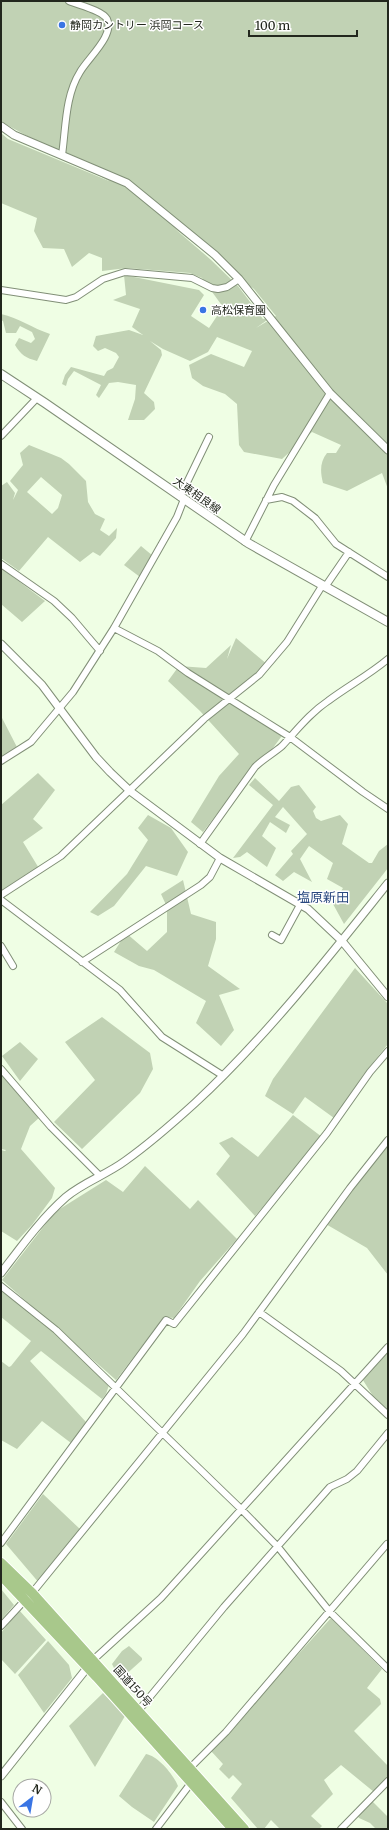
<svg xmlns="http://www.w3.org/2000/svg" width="389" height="1830" font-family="Merriweather,'Noto Sans JP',serif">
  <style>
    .green { fill: #c1d2b4; fill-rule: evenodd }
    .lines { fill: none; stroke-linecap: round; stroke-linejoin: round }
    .minor-casing { stroke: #818f77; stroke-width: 8 }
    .tertiary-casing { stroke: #818f77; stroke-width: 9 }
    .secondary-casing { stroke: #818f77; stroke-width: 10 }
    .trunk-casing { stroke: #fff; stroke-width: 12 }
    .minor { stroke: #fff; stroke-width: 6 }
    .tertiary { stroke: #fff; stroke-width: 7 }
    .secondary { stroke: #fff; stroke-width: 8 }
    .trunk { stroke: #a8c88b; stroke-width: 10 }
    .poi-dot { fill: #3a75e4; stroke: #fff; stroke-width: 1.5 }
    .labels { text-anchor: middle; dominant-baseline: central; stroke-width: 3; stroke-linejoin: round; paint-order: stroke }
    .poi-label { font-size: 11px; fill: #22271d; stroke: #fff; text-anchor: start }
    .street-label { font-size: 11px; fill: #22271d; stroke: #fff }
    .quarter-label { font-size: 13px; fill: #2b4980; stroke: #fff }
  </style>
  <rect width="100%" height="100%" fill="#effee4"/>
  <path class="green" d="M1 1H388V489L382 473 347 491 323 483C320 471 320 462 327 453H336L341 445 312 432 282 459 244 452 239 445 237 404 225 394 203 386 192 378 189 365 211 354 244 367 252 351 217 337 208 352 190 361 163 349 150 341 161 350 162 355 144 393 154 402 155 409 144 420H128L135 399 136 385 118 382 109 383 99 398 96 395 101 385 74 371 68 379 66 386 62 384 65 375 71 367 104 376 107 371 113 368 119 357 116 353 105 348 98 351 93 346 96 336 129 330 143 335 132 327 140 309 113 300 126 295 124 275 199 290 204 295 191 316 209 328 223 307 202 278 190 273 127 268 102 271V258L89 253 72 267 64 249 43 248 34 231 37 218 1 203V133L8 139 109 181 9 126 1 121ZM174 228 254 289 276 316 256 328 270 318 263 319 238 286 210 259Z
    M1 314C19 318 32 328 50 334L37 361C26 358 21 355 15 345L19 338 31 343 35 339 32 332 20 326 16 333H6L3 321 1 320Z
    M29 445 61 458 69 464 86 481 88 502 95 514 105 519 100 530 109 536 117 528 116 538 100 556 93 552 80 562 48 537 19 571 1 558V486L7 482 15 493 13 500 18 490 10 481 23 465 20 453ZM41 477 62 495 58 508 52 514 27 492Z
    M141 546 153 556 140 577 124 565Z
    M1 568 45 601 22 622 1 604Z
    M236 638 268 665 230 698 284 733 270 752 245 777 203 832 191 822 219 776 239 754 200 711 168 681 179 666 206 668 231 645 227 659Z
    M1 716 19 751 1 762Z
    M38 773 55 790 33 819 43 828 23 842 40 870 1 894V805Z
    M255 778 279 801 291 787 299 785 316 807 313 811 316 818 321 821 340 815 348 824 342 844 369 863H372L379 851 388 844V868L344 924 333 904 343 888 327 879 333 863 309 846 300 859 312 882 294 872 283 881 275 875 293 854 291 851 307 834 283 807 275 817 290 825 286 833 270 822 262 836 276 848 267 867 247 852 240 857 233 858 273 805 249 785Z
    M148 815 171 828 188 852 177 876 146 866 114 906 98 916 90 912 127 874 148 840 138 828Z
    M183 880 191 914 216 922V939L208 966 240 989 219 995 234 1030 221 1046 196 1023 206 1001 154 970 139 966 114 952 126 933 147 951 167 932V907L161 894Z
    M355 968 388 1004V1044L364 1074 334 1118 305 1097 293 1114 265 1096 273 1079Z
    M102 1017 150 1053 153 1069 140 1093 82 1149 54 1122 95 1080 65 1042Z
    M20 1042 38 1059 20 1081 2 1056Z
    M1 1074 40 1117 30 1126 21 1149 55 1188 52 1198 32 1225 17 1241 1 1231V1150L5 1151 6 1150 1 1149Z
    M293 1115 322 1137 255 1216 216 1174 230 1156 219 1143 232 1137 258 1157Z
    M388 1144V1275L367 1248 324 1223Z
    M145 1166 190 1209 198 1200 237 1239 200 1281 174 1318 164 1317 116 1380 2 1280 55 1212 106 1180 123 1192Z
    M1 1289 53 1330 109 1385 106 1394 102 1399 41 1351 30 1361 86 1422 71 1443 42 1421 17 1449 1 1440V1361L9 1367 11 1366 31 1341 1 1317Z
    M388 1345V1420L361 1377Z
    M43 1494 81 1530 40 1584 6 1544Z
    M1 1589 14 1605 1 1620Z
    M19 1610 46 1640 15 1674 1 1659V1633Z
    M331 1618 382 1669 367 1688 380 1699 381 1704 354 1731 388 1766V1776L374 1792 341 1765 324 1780 333 1794 311 1816 322 1826 319 1829H280L271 1820 264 1829H258L231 1798 242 1784 233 1775 229 1779 219 1769 223 1764 211 1751Z
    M48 1641 69 1665 72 1678 44 1713 18 1675Z
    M129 1646 142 1658V1660L123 1677 114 1668 112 1664 122 1651Z
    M103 1693 125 1716 95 1767 69 1726Z
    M146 1754C158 1756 173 1774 178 1786L154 1822 132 1807 119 1796Z
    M372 1801 388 1817V1829H376L370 1823 359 1818 357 1815Z"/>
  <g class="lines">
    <defs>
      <path id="minor" d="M62 155C66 127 65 96 80 72 88 58 115 35 107 19 102 10 78 5 69 1
        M1 290 66 300 76 297 103 279 125 272 192 278 212 288 218 289 227 287 239 279
        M1 436 37 398
        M180 497 209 437
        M266 500 282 497 293 501 315 518 336 544 388 577
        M245 542 274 485 330 393
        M1 564 54 601 72 618 100 651
        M325 587 349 552
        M114 628 158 651 188 673 290 737 363 792 388 809
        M1 761 31 742 73 692 114 628 177 517 184 499
        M200 844 255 767C263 759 274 753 282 746 297 730 310 713 328 701 348 686 369 675 388 659
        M1 895 61 856 204 719 259 675 287 642 322 586
        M1 900 120 990 162 1037 222 1075
        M272 935 281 940 300 905
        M1 946 13 966
        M82 962 201 885 210 877 220 858
        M1 1069 51 1127 100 1176
        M1 1286 56 1330 241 1509 278 1547 330 1612 388 1669
        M259 1312 341 1371 388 1415
        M1 1543 166 1320 174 1324 327 1133 370 1072 388 1051
        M32 1593 243 1334 350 1188 388 1140
        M1 1626 25 1600
        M93 1660 161 1598 388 1347
        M139 1710 224 1607 330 1487 347 1479 357 1471 388 1433
        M190 1768 226 1732 387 1544 388 1545
        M1 1802 22 1829
        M156 1829 191 1783
        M341 1829 388 1781"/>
      <path id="tertiary" d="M1 126 14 135 127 183 215 255 239 279 330 393 388 450
        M1 644 42 685 96 757 110 772 130 791 220 858 308 909 342 941 388 997
        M1 1273C21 1247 41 1219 66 1197 84 1182 106 1175 125 1161 149 1144 173 1123 195 1103 267 1036 327 959 388 883
        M1 1776 91 1663"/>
      <path id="secondary" d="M1 374 45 403 248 543 388 622"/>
      <path id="trunk" d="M1 1563 32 1593 244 1829
        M1 1575 97 1677 233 1829"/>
    </defs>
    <use href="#minor" class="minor-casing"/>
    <use href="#tertiary" class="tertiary-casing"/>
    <use href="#secondary" class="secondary-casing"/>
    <use href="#trunk" class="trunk-casing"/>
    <use href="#minor" class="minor"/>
    <use href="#tertiary" class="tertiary"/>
    <use href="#secondary" class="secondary"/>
    <use href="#trunk" class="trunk"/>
  </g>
  <g class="poi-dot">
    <circle cx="62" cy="25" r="4"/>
    <circle cx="203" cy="310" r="4"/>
  </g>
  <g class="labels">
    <g class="poi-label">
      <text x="70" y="25">静岡カントリー 浜岡コース</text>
      <text x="211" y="310">高松保育園</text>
    </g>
    <g class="street-label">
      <text transform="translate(197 495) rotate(35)">大東相良線</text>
      <text transform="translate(133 1686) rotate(48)">国道150号</text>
    </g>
    <g class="quarter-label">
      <text x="323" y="897">塩原新田</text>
    </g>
  </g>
  <rect width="389" height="1830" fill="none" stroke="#22271d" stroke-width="4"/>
  <g transform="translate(32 1798) rotate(31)"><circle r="19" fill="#ffffff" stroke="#a7a9a5"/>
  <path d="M0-3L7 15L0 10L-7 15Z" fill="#3a75e4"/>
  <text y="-6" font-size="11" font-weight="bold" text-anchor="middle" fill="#22271d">N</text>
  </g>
  <path d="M249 30v6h108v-6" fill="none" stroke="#22271d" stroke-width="2"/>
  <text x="255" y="30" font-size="12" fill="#22271d" stroke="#ffffff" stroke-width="3" paint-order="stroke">100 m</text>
</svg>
